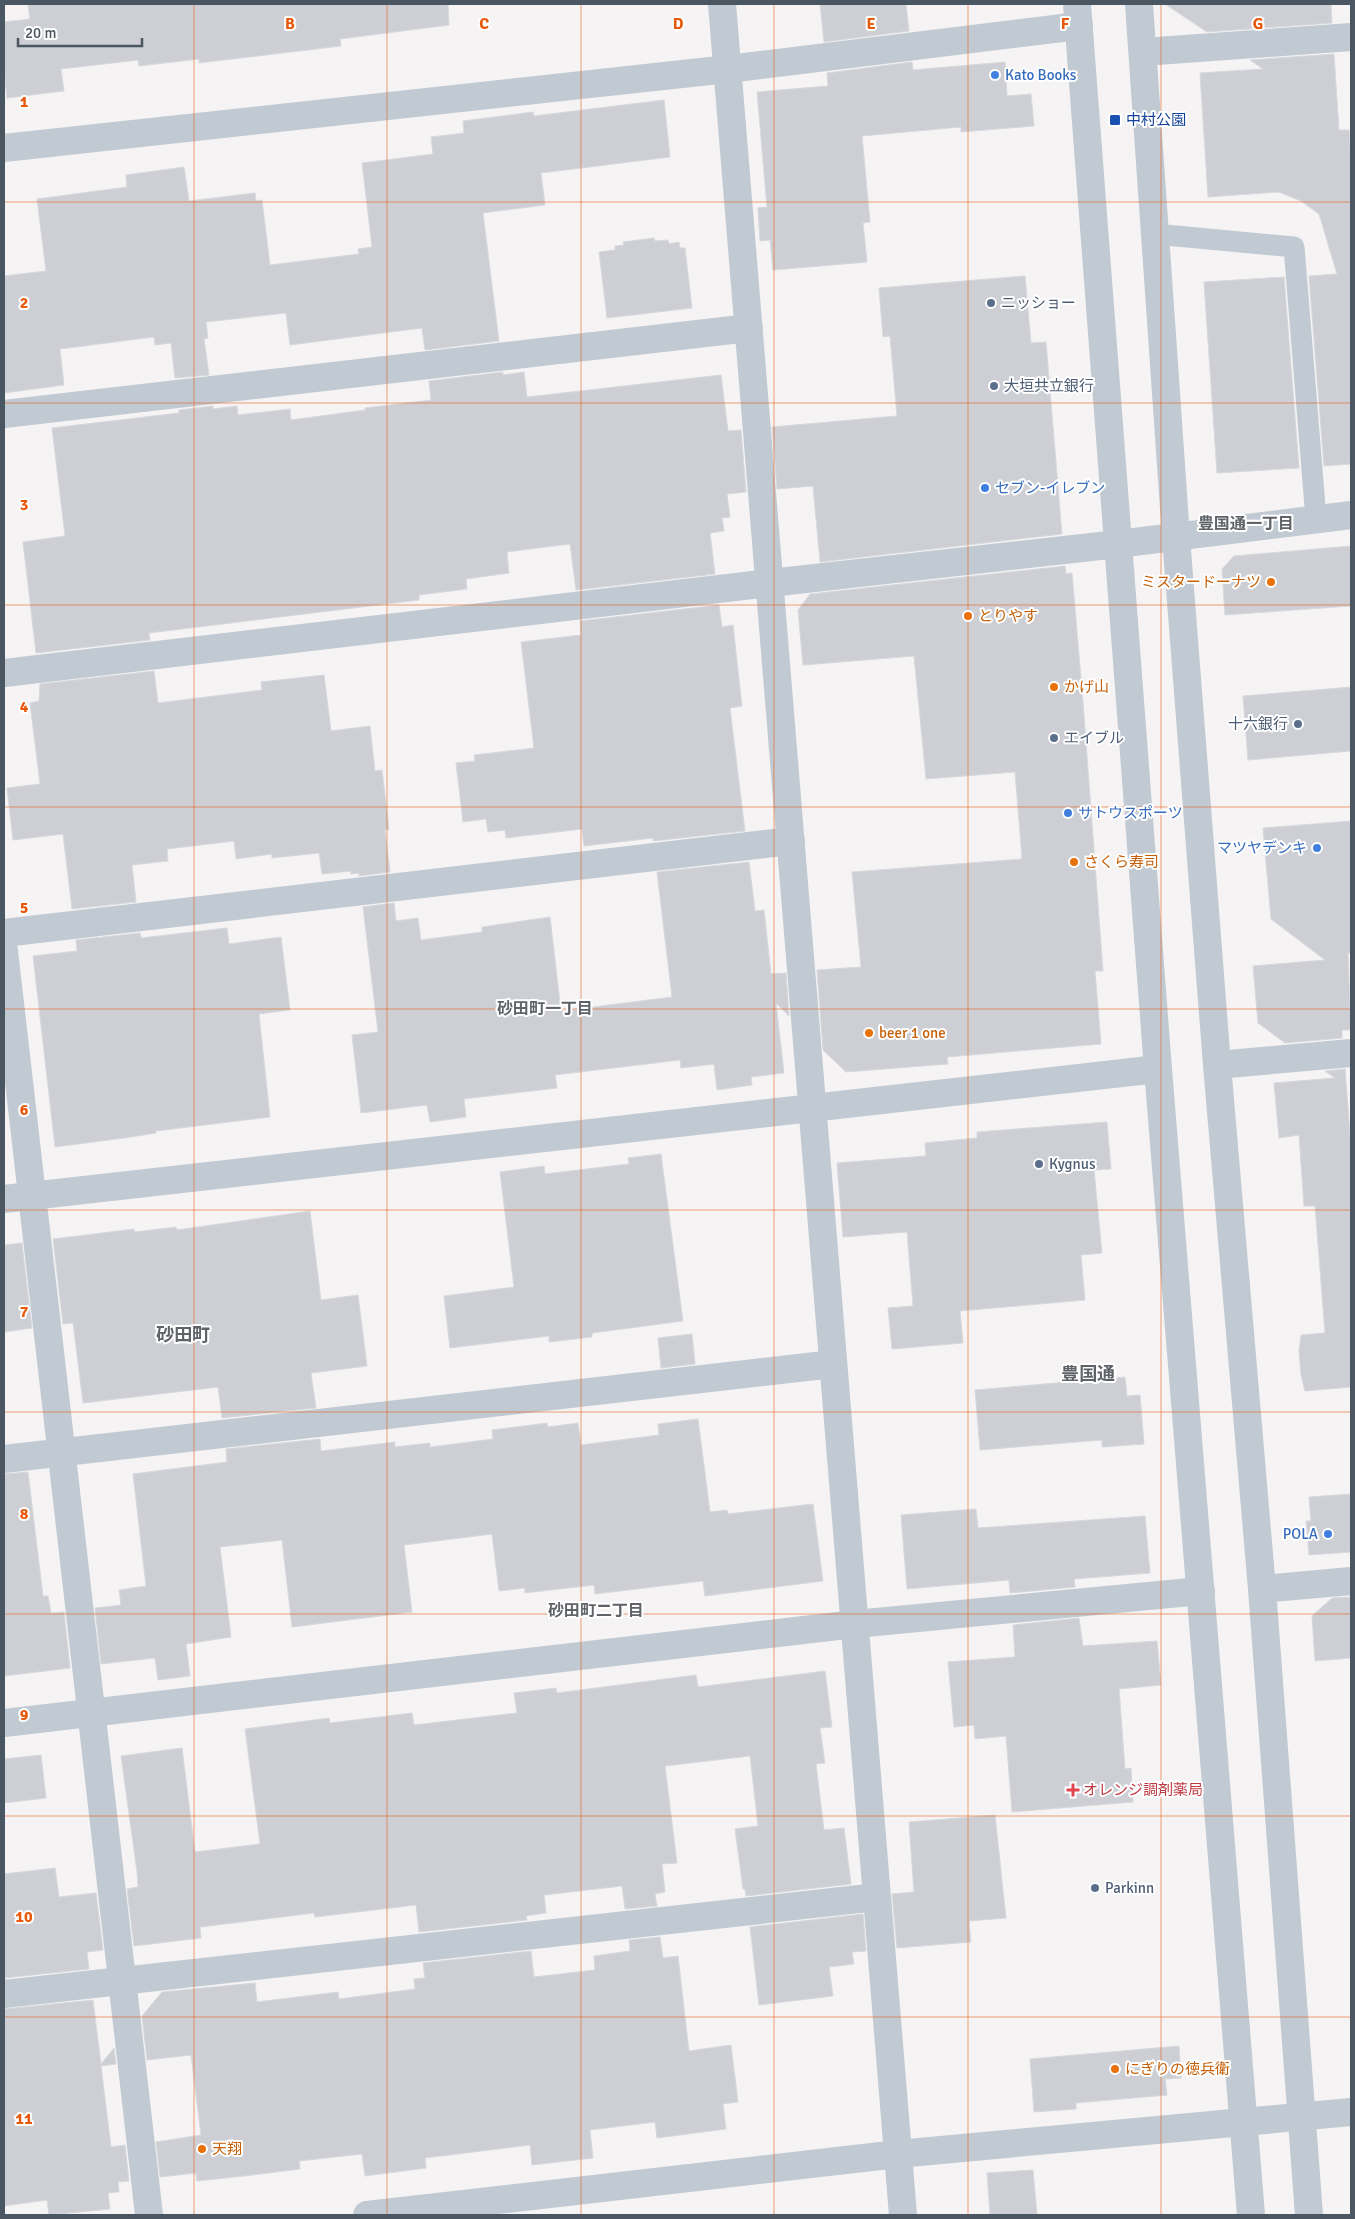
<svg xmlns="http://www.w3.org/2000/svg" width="1355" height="2219" font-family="Signika,'Noto Sans JP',sans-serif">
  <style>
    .building { fill: #cdcfd5; stroke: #d7d9de }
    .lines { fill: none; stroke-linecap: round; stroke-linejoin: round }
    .service { stroke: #c1cad2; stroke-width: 21 }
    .minor { stroke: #c1cad2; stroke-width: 28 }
    .tertiary { stroke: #c1cad2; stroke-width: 28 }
    .grid { fill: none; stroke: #e8590c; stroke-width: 1; stroke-opacity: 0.55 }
    .shop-dot { fill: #3f7fe0; stroke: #fff; stroke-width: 2 }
    .transit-dot { fill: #1a4fb4; stroke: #fff; stroke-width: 2 }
    .service-dot { fill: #5c6f8a; stroke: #fff; stroke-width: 2 }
    .food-dot { fill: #e8710a; stroke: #fff; stroke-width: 2 }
    .health-dot { fill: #e0444e; stroke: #fff; stroke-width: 2 }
    .labels { text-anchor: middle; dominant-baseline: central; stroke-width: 4; stroke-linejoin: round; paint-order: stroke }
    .shop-label { font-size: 15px; fill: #366cbe; stroke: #fff; text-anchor: start }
    .transit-label { font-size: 15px; fill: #164399; stroke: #fff; text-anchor: start }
    .service-label { font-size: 15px; fill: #4e5e75; stroke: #fff; text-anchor: start }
    .food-label { font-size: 15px; fill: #c56008; stroke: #fff; text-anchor: start }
    .health-label { font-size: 15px; fill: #be3a42; stroke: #fff; text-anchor: start }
    .neighbourhood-label { font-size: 16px; font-weight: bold; fill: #5f6368; stroke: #fff }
    .quarter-label { font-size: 18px; font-weight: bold; fill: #5f6368; stroke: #fff }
    .grid-label { font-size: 16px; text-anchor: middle; font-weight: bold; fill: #e8590c; stroke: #fff; stroke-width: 4; stroke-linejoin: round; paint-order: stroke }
  </style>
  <rect width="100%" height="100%" fill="#f5f3f3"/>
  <path class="building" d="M28 4H448L449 25 340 39 341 46 199 63V59L139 66 138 60 61 69 64 91 7 98 4 70V22L30 19Z
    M820 4H906L909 31 824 42Z
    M1165 4H1331L1332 23 1207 32Z
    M1334 54 1339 130H1349L1351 162V464L1324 466 1309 276 1337 274 1319 214 1301 201 1279 192 1208 197 1200 73 1263 69 1250 60Z
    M912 62 913 70 1005 62 1007 96 1031 94 1034 126 961 132V127L862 136 870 222 863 223 867 262 773 270 770 240 760 241 758 208 767 207 757 92 828 86 827 73Z
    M664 100 670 157 541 173 545 205 483 213 499 341 425 350 422 328 290 345 286 313 206 322 208 338 204 339 209 375 175 378 171 343 155 345 154 337 60 349 64 385 4 393V276L46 271 37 199 127 187 126 175 184 167 189 201 255 193 256 201 262 200 270 265 359 254 358 249 372 247 362 163 433 154 431 137 464 133 463 121 533 112 534 116Z
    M654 238 655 241 668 240 669 244 679 242 680 248H685L692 308 607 318 599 252 615 250V246L624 245 623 242Z
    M1025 276 1031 343 1046 342 1062 534 820 562 813 486 777 489 772 427 897 416 890 336 883 337 879 288Z
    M1284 277 1299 468 1217 473 1204 282Z
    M503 372V375L524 372 527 397 721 375 728 431 741 430 746 492 727 494 730 517 722 518 724 531 710 533 715 574 576 590 570 544 507 552 509 573 466 579 467 589 419 595V600L149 633 150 640 36 653 23 542 65 536 52 428 179 413V410L213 406V409L237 406 238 415 290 409 291 420 365 410V408L431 400 429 381Z
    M1351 546V606L1225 615 1222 569 1234 556Z
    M1065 566 1066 574 1072 573 1083 702 1103 971H1095L1101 1044 947 1057 948 1064 846 1072 823 1050 817 970 861 967 852 872 1022 859 1015 772 926 779 914 656 803 665 798 610 810 594Z
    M719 605 722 627 733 625 742 706 730 708 745 831 653 841V838L584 846 582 829 506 838 505 830 488 832 486 819 463 822 456 763 475 761 474 755 534 748 521 642 581 635 580 621Z
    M154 671 158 703 262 690 261 682 324 675 331 731 370 726 375 771 382 770 389 829 385 830 390 872 359 876V873L351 874V871L322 874 319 853 272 858V854L236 859 234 841 167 849 168 861 132 865 136 902 72 909 63 834 13 840 7 788 40 784 30 703 39 701 40 684Z
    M1351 687V751L1248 760 1243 696Z
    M1351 821V953H1348L1351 1030H1342V1038L1285 1043 1258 1023 1253 966 1325 960 1271 919 1263 828Z
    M749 862 755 911 764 910 771 974 786 973 789 1016 776 1003 784 1073 751 1077 752 1085 717 1090 714 1064 681 1068 680 1060 555 1075 557 1088 464 1099 466 1117 430 1122 427 1105 361 1113 352 1035 378 1032 363 907 394 903 396 921 418 918 421 940 482 932V927L550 917 561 1011 672 997 657 872Z
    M227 928 229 944 281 937 290 1010 259 1014 270 1117 156 1131V1133L124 1138 55 1147 33 956 77 951 76 940 140 933 141 938Z
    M1345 1069 1351 1147V1387L1305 1391 1301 1375 1299 1351 1301 1335 1325 1333 1315 1206H1304L1299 1135 1279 1138 1274 1083 1335 1078 1325 1071Z
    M1107 1122 1111 1169 1094 1170 1102 1253 1081 1255 1085 1300 960 1311 963 1343 892 1349 888 1308 913 1306 907 1232 843 1237 837 1163 926 1156 925 1143 977 1138V1132Z
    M661 1154 683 1321 592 1333V1337L549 1342V1336L450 1348 444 1296 514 1287 500 1172 544 1166 545 1174 629 1164 628 1158Z
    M310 1211 321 1300 358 1295 367 1366 311 1373 316 1408 222 1418 218 1387 83 1403 73 1323 63 1324 53 1239 134 1229 135 1232 176 1227 177 1230Z
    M22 1243 32 1328 4 1332V1245Z
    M692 1334 695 1364 661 1368 658 1338Z
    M1125 1377 1127 1396 1140 1395 1144 1444 1102 1447V1440L980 1450 975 1390Z
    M698 1419 710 1512 727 1510 728 1514 813 1504 823 1581 705 1596 703 1581 595 1594 594 1585 525 1593V1588L499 1591 492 1534 404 1545 412 1612 292 1627 282 1540 220 1547 231 1637 186 1644 190 1676 158 1680 155 1658 101 1664 95 1608 121 1605 119 1590 146 1586 133 1474 227 1462 226 1449 320 1439 321 1451 395 1442V1447L430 1443V1447L493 1439 492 1430 547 1423 548 1427 578 1423 581 1445 659 1435 658 1424Z
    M28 1472 43 1596H48L51 1613 64 1612 70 1668 4 1676V1474Z
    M1351 1494V1552L1309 1555 1306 1521H1311L1309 1497Z
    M976 1509 978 1528 1145 1516 1150 1573 1074 1579 1075 1587 1010 1593 1009 1580 907 1589 901 1515Z
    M1351 1597V1658L1315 1661 1312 1616 1332 1598Z
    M1079 1618 1083 1646 1157 1641 1161 1685 1119 1689 1125 1769 1131 1768 1133 1802 1012 1812 1006 1736 975 1739 974 1725 954 1727 948 1662 1015 1657 1013 1625Z
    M825 1671 832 1727 820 1728 825 1763 816 1764 824 1830 844 1828 851 1884 746 1896 745 1889H743L735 1829 758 1826 750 1756 665 1766 677 1863 662 1864 665 1892 655 1894 657 1906 625 1909 622 1886 544 1895 546 1913 526 1916 527 1920 419 1932 416 1905 315 1917 314 1913 225 1924 200 1927 201 1938 134 1946 127 1889 138 1887 137 1872 121 1756 182 1748 195 1852 260 1844 245 1729 329 1718 330 1723 412 1713 414 1725 517 1713 514 1693 556 1688 557 1693 696 1675 698 1687Z
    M41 1755 46 1798 4 1803V1759Z
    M995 1815 1006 1918 969 1921 971 1942 897 1948 892 1894 914 1892 909 1822Z
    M55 1868 59 1897 96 1893 103 1950 87 1952 89 1969 4 1978V1874Z
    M863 1914 866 1951 852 1952 854 1964 829 1967 833 1996 759 2005 750 1927Z
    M660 1937 663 1958 678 1956 689 2051 731 2045 738 2102 723 2104 726 2129 657 2138 655 2122 590 2130 593 2158 532 2165 530 2145 425 2158 426 2168 365 2176 362 2154 299 2161 300 2169 253 2175 197 2181 196 2173 160 2177 156 2142 201 2135 191 2055 147 2060 142 2016 162 1992 255 1983 257 2002 338 1992 339 1999 415 1989 414 1979 425 1978 423 1963 531 1951 534 1977 595 1970 594 1956 630 1951 629 1940Z
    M93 2000 101 2064 114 2048 116 2064 101 2066 111 2147 125 2145 129 2181 118 2182 119 2192 108 2193 110 2209 49 2215 47 2200 4 2206V2009Z
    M1179 2046 1181 2078 1165 2079 1167 2095 1076 2103V2109L1034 2112 1030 2059Z
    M1033 2170 1037 2215H990L987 2173Z"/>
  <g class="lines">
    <path class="service" d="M1155 234 1294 247 1316 519"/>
    <path class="minor" d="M722 4 903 2215
      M1143 52 1351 37
      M4 148 728 69 1079 26
      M4 414 749 328
      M4 673 770 583 1118 544 1351 515
      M4 933 791 841
      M4 951 149 2215
      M1217 1065 1351 1053
      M4 1199 1158 1069
      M4 1459 833 1364
      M1262 1589 1351 1581
      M4 1723 855 1624 1201 1591
      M4 1994 877 1897
      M367 2215 898 2154 1351 2112"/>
    <path class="tertiary" d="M1077 4 1158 1069 1251 2215
      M1139 4 1176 537 1217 1065 1262 1589 1309 2215"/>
  </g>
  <path class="grid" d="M194 4V2215M387 4V2215M581 4V2215M774 4V2215M968 4V2215M1161 4V2215M4 202H1351M4 403H1351M4 605H1351M4 807H1351M4 1009H1351M4 1210H1351M4 1412H1351M4 1614H1351M4 1816H1351M4 2017H1351"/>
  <g class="shop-dot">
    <circle cx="995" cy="75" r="5"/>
    <circle cx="985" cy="488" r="5"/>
    <circle cx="1068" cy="813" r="5"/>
    <circle cx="1317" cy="848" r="5"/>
    <circle cx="1328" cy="1534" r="5"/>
  </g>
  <rect class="transit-dot" x="1109" y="114" width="12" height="12" rx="2.5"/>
  <g class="service-dot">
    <circle cx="991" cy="303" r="5"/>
    <circle cx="994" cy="386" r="5"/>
    <circle cx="1298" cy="724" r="5"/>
    <circle cx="1054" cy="738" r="5"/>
    <circle cx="1039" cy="1164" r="5"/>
    <circle cx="1095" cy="1888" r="5"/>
  </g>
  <g class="food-dot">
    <circle cx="1271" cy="582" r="5"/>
    <circle cx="968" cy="616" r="5"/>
    <circle cx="1054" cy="687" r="5"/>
    <circle cx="1074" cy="862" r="5"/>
    <circle cx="869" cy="1033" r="5"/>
    <circle cx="1115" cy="2069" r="5"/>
    <circle cx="202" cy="2149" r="5"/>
  </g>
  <path class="health-dot" d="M1070.5 1782.5h5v5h5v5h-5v5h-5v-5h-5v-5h5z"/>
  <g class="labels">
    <g class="shop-label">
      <text x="1005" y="75">Kato Books</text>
      <text x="995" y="488">セブン-イレブン</text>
      <text x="1078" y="813">サトウスポーツ</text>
      <text x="1307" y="848" text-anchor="end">マツヤデンキ</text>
      <text x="1318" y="1534" text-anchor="end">POLA</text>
    </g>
    <g class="transit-label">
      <text x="1126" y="120">中村公園</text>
    </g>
    <g class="service-label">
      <text x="1001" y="303">ニッショー</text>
      <text x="1004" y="386">大垣共立銀行</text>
      <text x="1288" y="724" text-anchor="end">十六銀行</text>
      <text x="1064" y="738">エイブル</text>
      <text x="1049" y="1164">Kygnus</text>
      <text x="1105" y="1888">Parkinn</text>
    </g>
    <g class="food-label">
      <text x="1261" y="582" text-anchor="end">ミスタードーナツ</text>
      <text x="978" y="616">とりやす</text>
      <text x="1064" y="687">かげ山</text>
      <text x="1084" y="862">さくら寿司</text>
      <text x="879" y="1033">beer 1 one</text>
      <text x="1125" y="2069">にぎりの徳兵衛</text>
      <text x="212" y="2149">天翔</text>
    </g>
    <g class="health-label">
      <text x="1083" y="1790">オレンジ調剤薬局</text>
    </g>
    <g class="neighbourhood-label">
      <text x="1246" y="524">豊国通一丁目</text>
      <text x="545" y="1009">砂田町一丁目</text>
      <text x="596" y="1611">砂田町二丁目</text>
    </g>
    <g class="quarter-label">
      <text x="183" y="1335">砂田町</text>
      <text x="1088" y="1374">豊国通</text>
    </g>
  </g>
  <g class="grid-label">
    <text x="290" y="29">B</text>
    <text x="484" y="29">C</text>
    <text x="678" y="29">D</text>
    <text x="871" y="29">E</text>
    <text x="1065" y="29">F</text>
    <text x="1258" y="29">G</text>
    <text x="24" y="107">1</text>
    <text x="24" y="308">2</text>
    <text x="24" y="510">3</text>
    <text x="24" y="712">4</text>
    <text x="24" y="913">5</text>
    <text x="24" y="1115">6</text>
    <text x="24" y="1317">7</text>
    <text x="24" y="1519">8</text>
    <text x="24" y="1720">9</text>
    <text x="24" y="1922">10</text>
    <text x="24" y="2124">11</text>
  </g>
  <rect width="1355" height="2219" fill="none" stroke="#4a5661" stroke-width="10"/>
  <path d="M18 38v8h124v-8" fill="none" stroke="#4a5661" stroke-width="2.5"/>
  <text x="25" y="38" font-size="15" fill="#4a5661" stroke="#ffffff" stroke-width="4" paint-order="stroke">20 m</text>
</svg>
